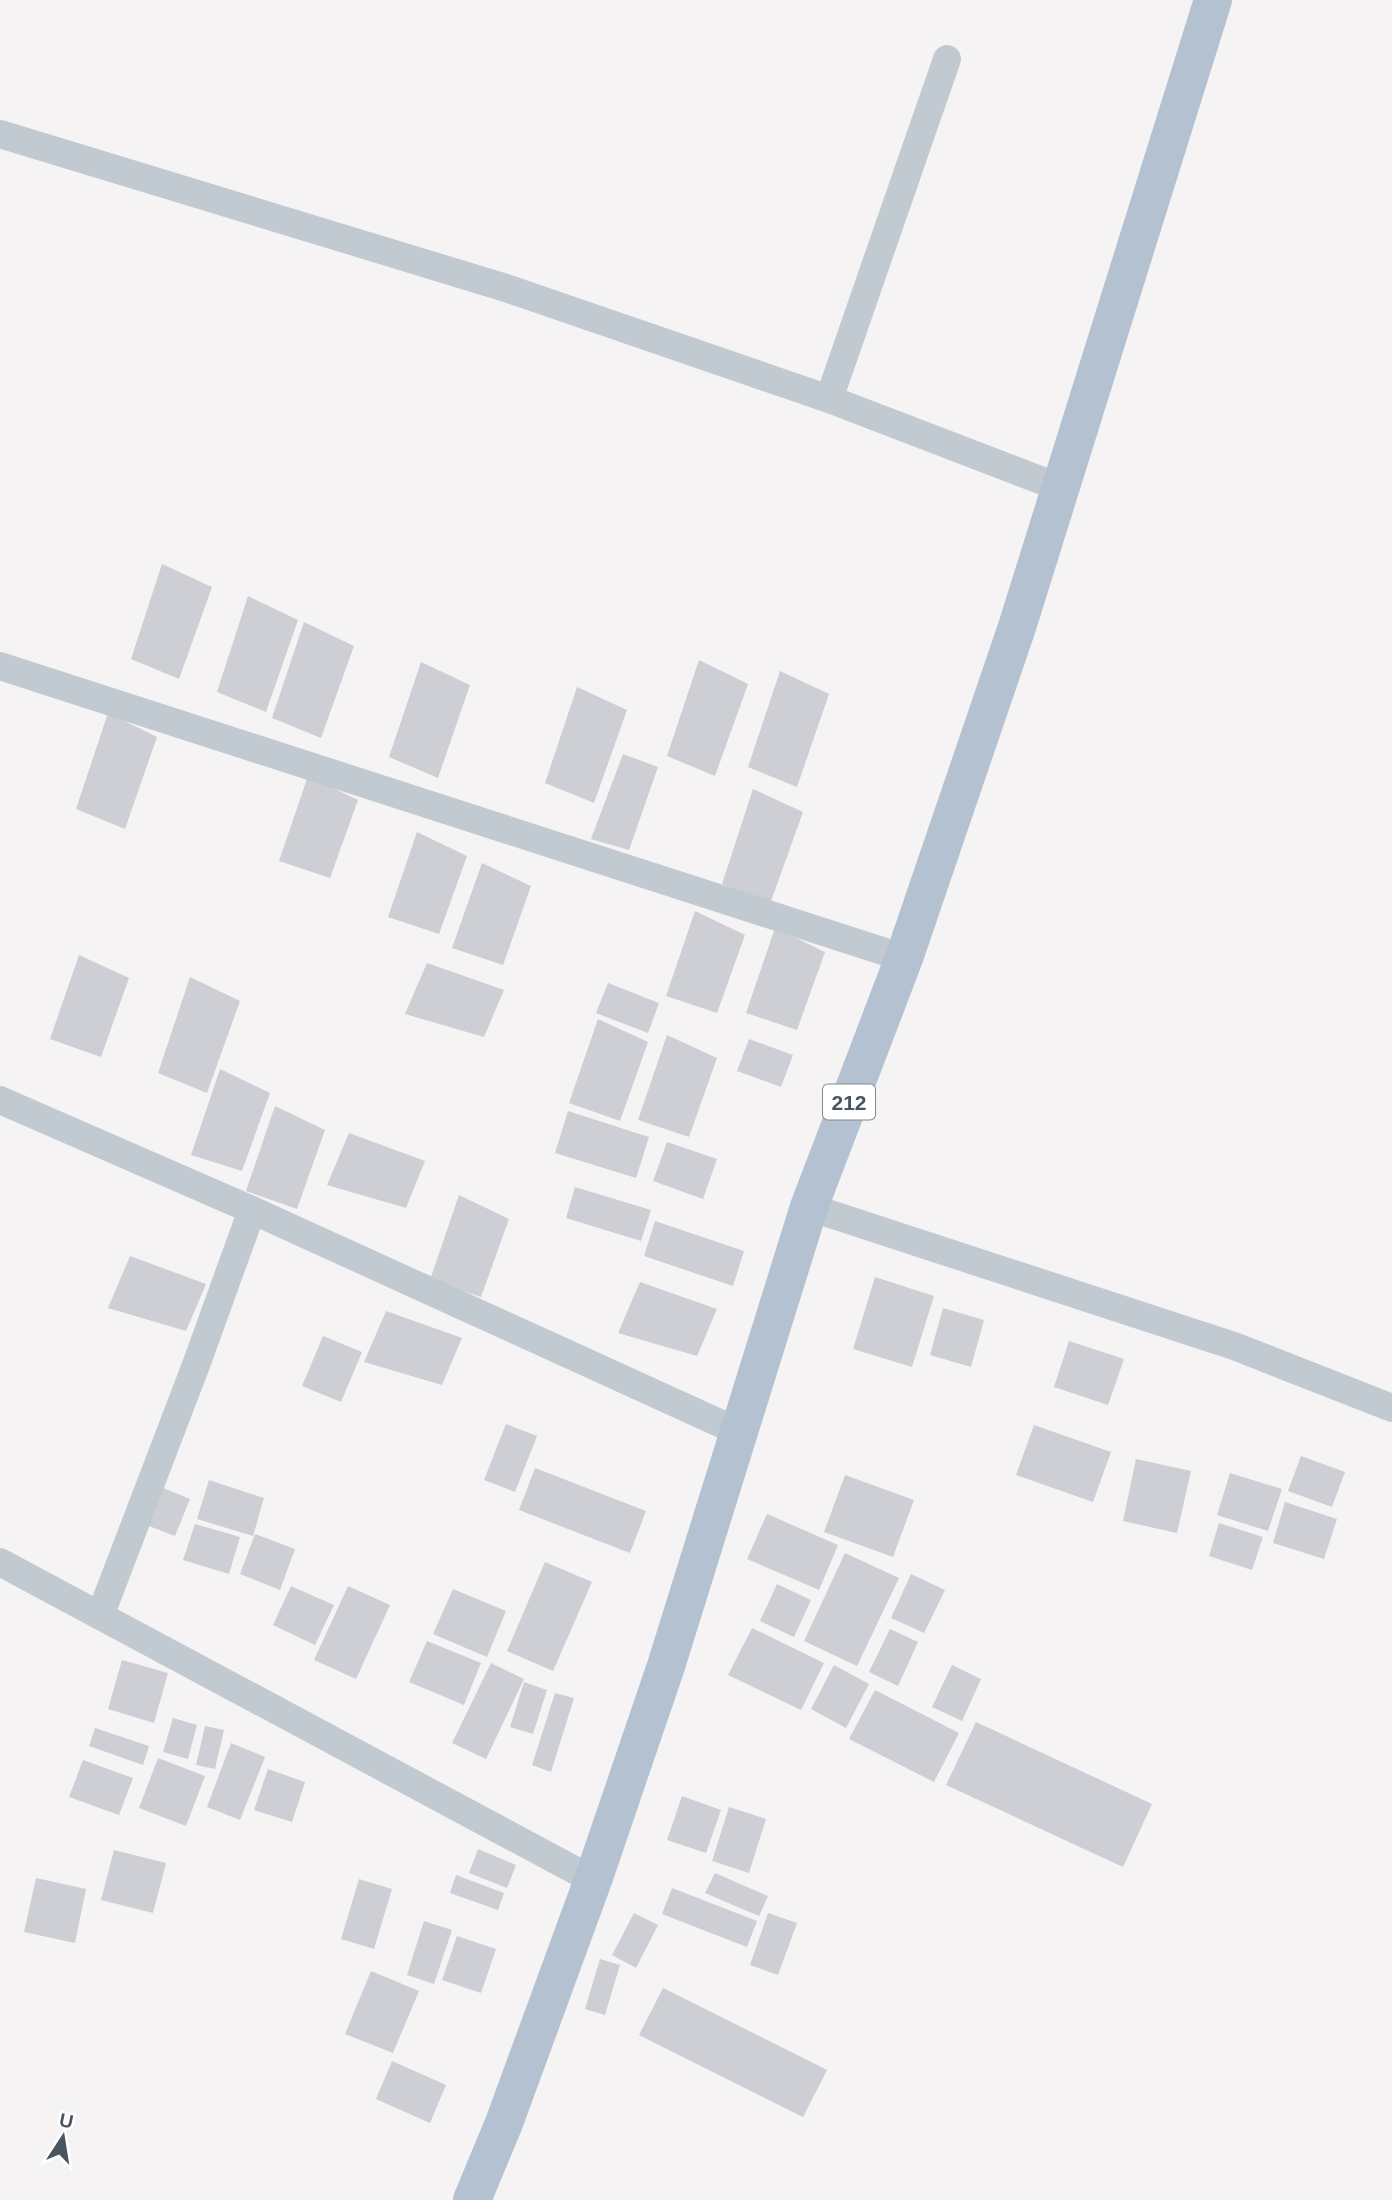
<svg xmlns="http://www.w3.org/2000/svg" width="1392" height="2200" font-family="Helvetica,sans-serif">
  <style>
    .building { fill: #cdcfd5 }
    .lines { fill: none; stroke-linecap: round; stroke-linejoin: round }
    .street { stroke: #c1cad1; stroke-width: 28 }
    .primary { stroke: #b4c1d0; stroke-width: 38 }
    .labels { text-anchor: middle; dominant-baseline: central; stroke-width: 6; stroke-linejoin: round; paint-order: stroke }
    .shield { fill: #fff; stroke: #818890; stroke-width: 2 }
    .shield-label { font-size: 21px; font-weight: bold; fill: #4b5560 }
  </style>
  <rect width="100%" height="100%" fill="#f5f3f3"/>
  <path class="building" d="M162 564 212 587 179 679 131 659Z
    M248 596 298 620 266 712 217 692Z
    M304 622 354 646 321 738 272 718Z
    M699 660 748 684 715 776 667 756Z
    M421 662 470 685 438 778 389 757Z
    M780 671 829 694 797 787 748 767Z
    M577 687 627 710 594 803 545 783Z
    M108 713 157 737 125 829 76 809Z
    M623 754 658 767 629 850 591 839Z
    M308 776 358 800 330 878 279 861Z
    M753 789 803 812 770 904 722 884Z
    M417 832 467 856 439 934 388 917Z
    M482 863 531 886 503 965 452 948Z
    M695 911 745 935 717 1013 666 996Z
    M775 928 825 952 797 1030 746 1013Z
    M79 955 129 978 101 1057 50 1039Z
    M427 963 504 990 484 1037 405 1014Z
    M190 977 240 1001 207 1093 158 1073Z
    M608 983 659 1003 648 1033 596 1013Z
    M598 1019 648 1042 620 1121 569 1103Z
    M667 1035 717 1058 689 1137 638 1120Z
    M749 1039 793 1055 781 1087 737 1071Z
    M220 1069 270 1093 242 1171 191 1155Z
    M275 1106 325 1130 297 1209 246 1191Z
    M568 1111 649 1137 636 1178 555 1153Z
    M349 1133 425 1161 406 1208 327 1185Z
    M667 1142 717 1159 703 1199 653 1181Z
    M575 1187 651 1210 641 1241 566 1218Z
    M459 1195 509 1219 481 1297 430 1280Z
    M655 1221 744 1251 733 1286 644 1256Z
    M130 1256 206 1284 186 1331 108 1308Z
    M875 1277 934 1296 912 1367 853 1349Z
    M640 1282 717 1309 697 1356 618 1333Z
    M943 1308 984 1320 971 1367 930 1355Z
    M386 1311 462 1338 442 1385 364 1362Z
    M323 1336 362 1352 341 1402 302 1386Z
    M1069 1341 1124 1359 1108 1405 1054 1387Z
    M506 1424 537 1436 515 1492 484 1480Z
    M1034 1425 1111 1452 1093 1502 1016 1475Z
    M1301 1456 1345 1472 1332 1507 1288 1491Z
    M1136 1459 1191 1471 1177 1533 1123 1521Z
    M535 1468 646 1511 630 1553 519 1510Z
    M1230 1473 1282 1489 1268 1531 1217 1515Z
    M845 1475 914 1500 893 1557 824 1532Z
    M209 1480 264 1498 253 1536 197 1519Z
    M156 1485 190 1499 175 1536 141 1523Z
    M1285 1502 1337 1519 1324 1559 1273 1543Z
    M767 1514 838 1545 819 1590 747 1559Z
    M1219 1523 1263 1537 1252 1570 1209 1556Z
    M195 1524 240 1537 229 1574 183 1560Z
    M255 1534 295 1549 280 1590 240 1574Z
    M845 1553 899 1578 857 1666 804 1641Z
    M545 1562 592 1582 553 1671 507 1651Z
    M911 1574 945 1590 924 1633 891 1618Z
    M777 1584 811 1600 794 1637 760 1621Z
    M291 1586 334 1605 315 1645 273 1625Z
    M348 1586 390 1605 356 1679 314 1660Z
    M453 1589 506 1611 487 1657 433 1634Z
    M752 1628 824 1663 801 1710 728 1675Z
    M890 1629 918 1642 898 1686 869 1672Z
    M427 1641 481 1663 464 1705 409 1682Z
    M122 1660 168 1673 154 1723 108 1709Z
    M491 1663 524 1679 486 1759 452 1743Z
    M834 1665 869 1684 846 1728 811 1709Z
    M952 1665 981 1679 962 1721 932 1707Z
    M524 1682 547 1690 533 1734 510 1727Z
    M875 1690 959 1733 934 1782 849 1739Z
    M555 1693 574 1698 551 1772 532 1765Z
    M173 1718 197 1725 188 1759 163 1752Z
    M976 1722 1152 1804 1123 1867 946 1785Z
    M205 1726 224 1730 215 1769 196 1765Z
    M95 1728 149 1746 143 1765 89 1746Z
    M231 1743 265 1757 240 1820 207 1807Z
    M158 1758 205 1776 186 1826 139 1808Z
    M83 1760 133 1778 119 1815 69 1797Z
    M268 1769 305 1782 292 1822 254 1810Z
    M682 1796 721 1810 706 1853 667 1840Z
    M729 1807 766 1819 749 1873 712 1861Z
    M478 1849 516 1865 507 1888 469 1873Z
    M114 1850 166 1863 153 1913 101 1900Z
    M715 1873 768 1896 759 1916 705 1893Z
    M456 1875 504 1893 498 1910 450 1893Z
    M36 1878 86 1889 75 1943 24 1932Z
    M359 1879 392 1889 374 1949 341 1939Z
    M672 1888 757 1921 747 1947 662 1914Z
    M634 1913 658 1925 636 1968 612 1955Z
    M768 1913 797 1923 778 1975 750 1965Z
    M424 1921 452 1930 434 1984 407 1975Z
    M457 1936 496 1949 481 1993 442 1980Z
    M600 1959 620 1965 605 2015 585 2009Z
    M371 1971 419 1991 393 2053 345 2034Z
    M663 1988 827 2070 803 2117 639 2035Z
    M392 2061 446 2085 430 2123 376 2099Z"/>
  <g class="lines">
    <path class="street" d="M0 134 506 288 829 399 1061 488
      M829 399 947 59
      M0 666 904 958
      M0 1100 252 1210 739 1432
      M809 1207 1234 1346 1392 1408
      M0 1562 593 1880
      M100 1616 196 1365 252 1210"/>
    <path class="primary" d="M472 2200 504 2123 593 1880 666 1666 809 1207 904 958 1017 627 1213 0"/>
  </g>
  <g class="labels">
    <rect class="shield" x="823" y="1084.5" width="52" height="35" rx="5"/>
    <g class="shield-label">
      <text x="849" y="1102">212</text>
    </g>
  </g>
  <g transform="translate(63 2137) rotate(12)" stroke="#ffffff" stroke-width="5" paint-order="stroke">
  <path d="M0-5L12 26L0 18L-12 26Z" fill="#4b5560"/>
  <text y="-10" font-size="19" font-weight="bold" text-anchor="middle" fill="#4b5560">U</text>
  </g>
</svg>
